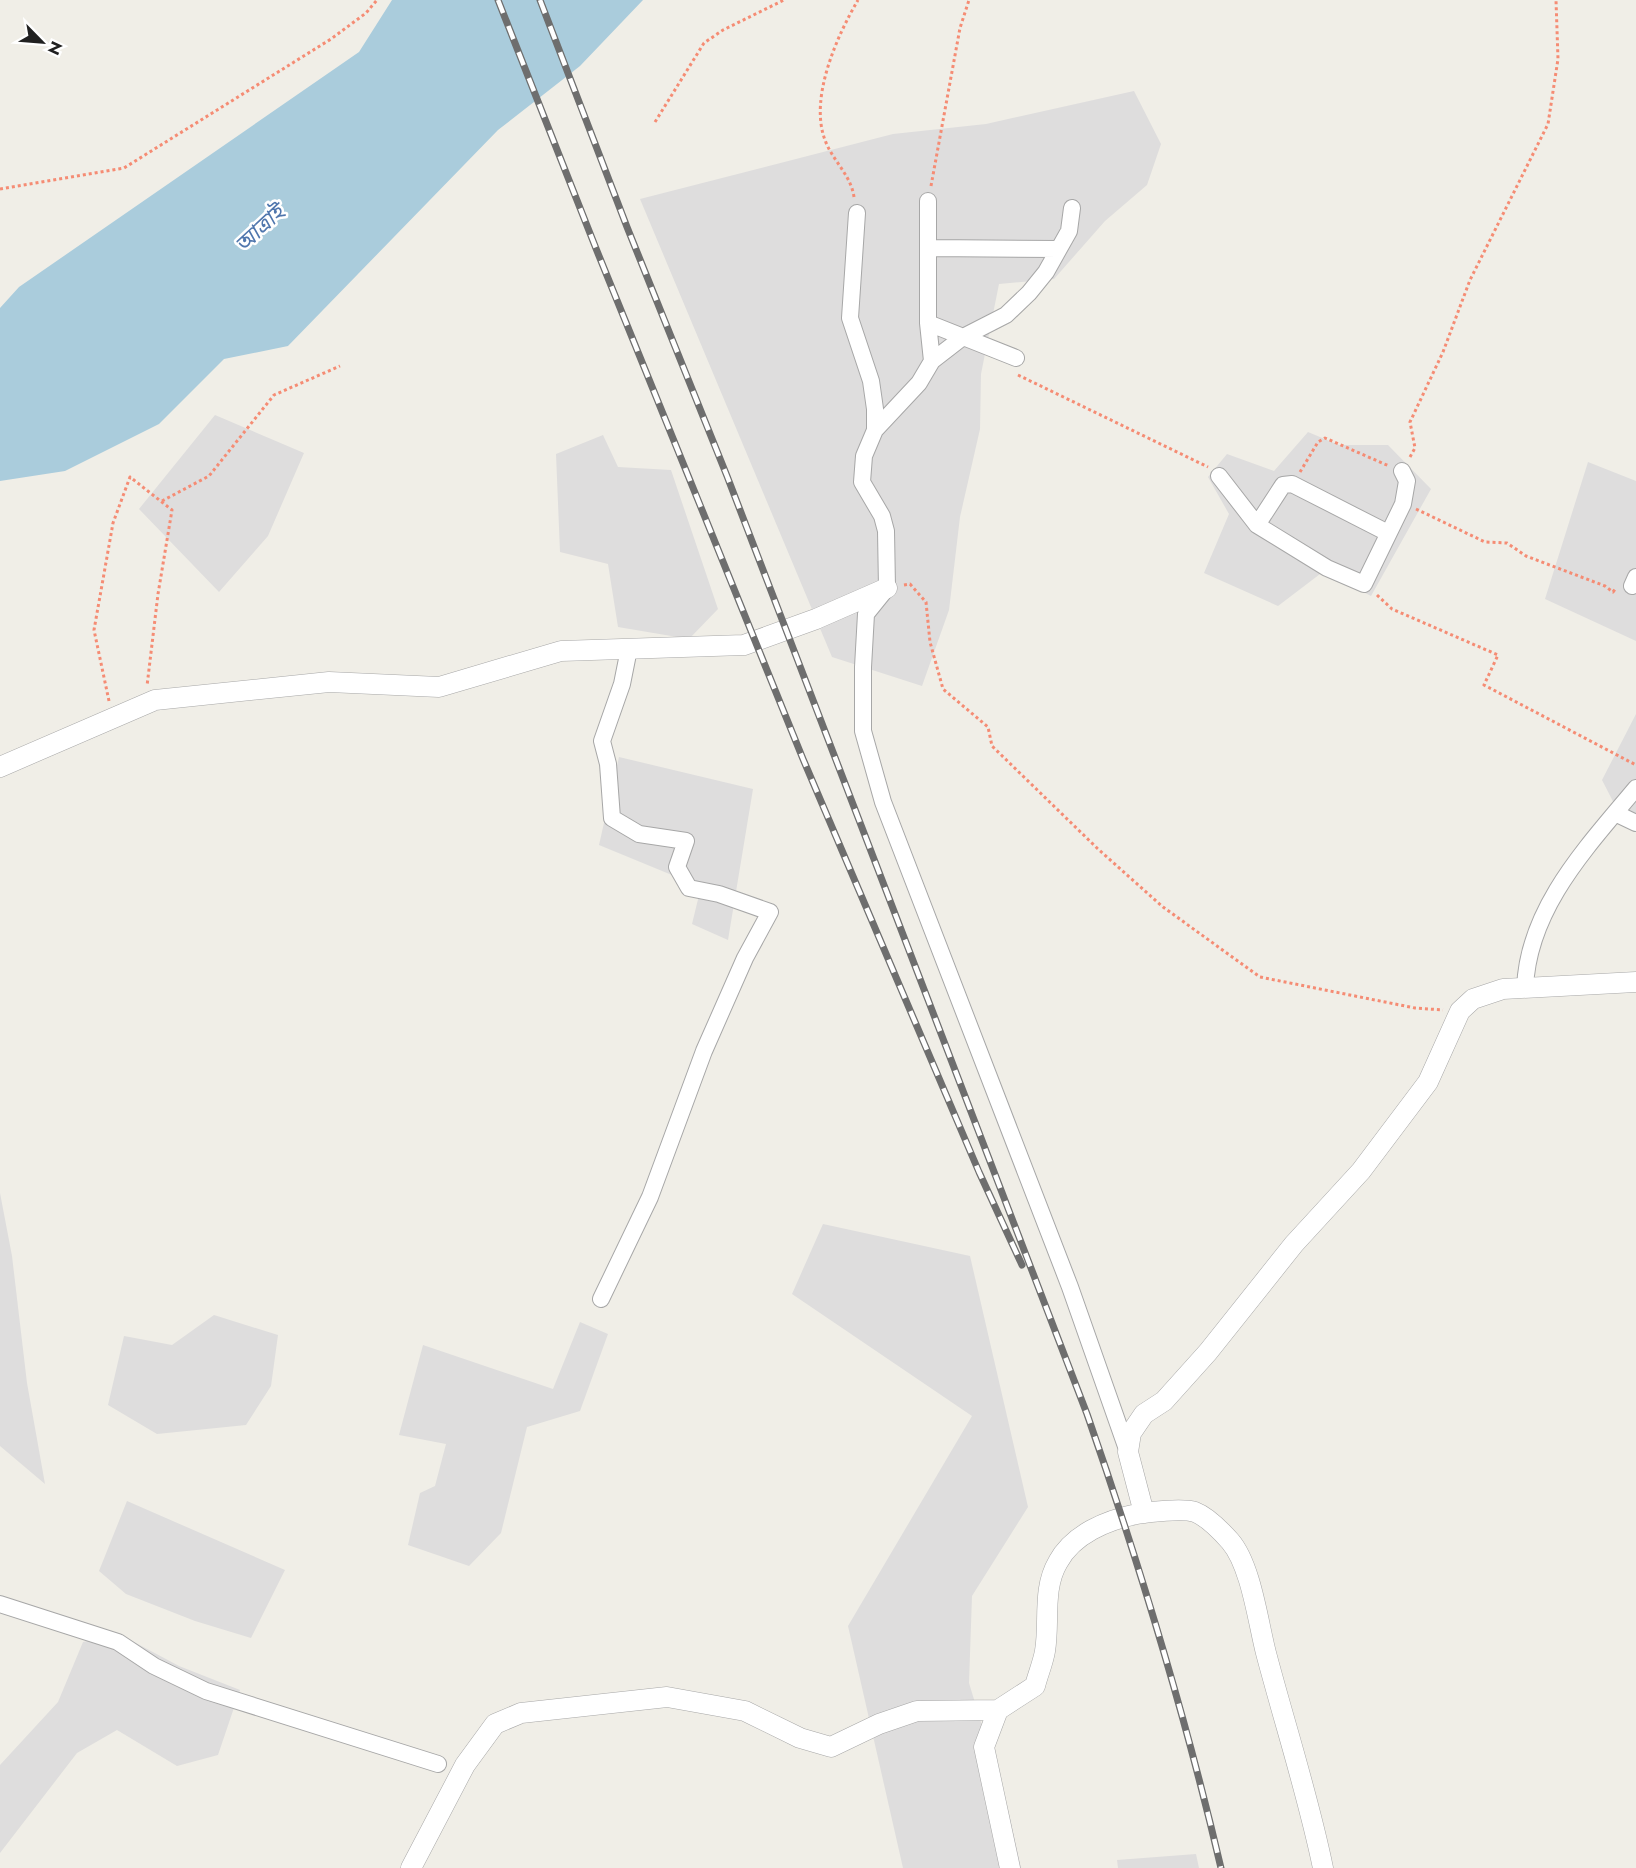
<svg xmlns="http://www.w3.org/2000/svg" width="1636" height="1868" font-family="Jost,'Noto Sans Bengali',sans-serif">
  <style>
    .residential { fill: #dedddd }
    .water { fill: #aaccdc }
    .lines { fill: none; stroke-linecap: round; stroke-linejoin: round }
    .minor-casing { stroke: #a7a7a7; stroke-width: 18 }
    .tertiary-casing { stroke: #a7a7a7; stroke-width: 21 }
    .path { stroke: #f58c74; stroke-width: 3; stroke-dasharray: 3 3; stroke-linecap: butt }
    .minor { stroke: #fff; stroke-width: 16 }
    .tertiary { stroke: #fff; stroke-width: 20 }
    .rail-casing { stroke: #6e6e6e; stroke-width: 7 }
    .rail { stroke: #fff; stroke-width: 4.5; stroke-dasharray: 14; stroke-linecap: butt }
    .labels { text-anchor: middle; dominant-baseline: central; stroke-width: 5; stroke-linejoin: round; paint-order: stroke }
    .water-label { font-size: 22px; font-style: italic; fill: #4f76ad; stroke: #fff }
  </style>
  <rect width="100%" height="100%" fill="#f0eee7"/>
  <path class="residential" d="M1134 91 1161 144 1147 185 1105 221 1054 279 999 284 981 374 980 429 960 517 949 610 922 686 832 657 640 199 893 134 986 124Z
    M215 415 304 453 268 536 219 592 139 509Z
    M1308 432 1339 445H1388L1431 489 1371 596 1324 571 1278 606 1204 573 1229 514 1208 477 1227 454 1274 471Z
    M603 435 618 467 671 470 718 609 689 639 618 627 608 564 560 552 556 454Z
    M1588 462 1636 481V641L1545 599Z
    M1636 714V825L1621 817 1602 780Z
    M619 757 753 789 728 940 692 924 701 887 599 845Z
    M0 1193 12 1256 27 1383 45 1484 0 1446Z
    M823 1224 970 1256 1028 1507 972 1596 969 1683 1009 1814 1021 1868H903L848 1626 972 1416 792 1294Z
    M214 1315 278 1335 271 1386 246 1425 157 1434 108 1405 124 1336 172 1345Z
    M580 1322 608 1334 580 1411 527 1427 501 1533 469 1566 408 1545 420 1493 435 1486 446 1444 399 1435 423 1345 553 1389Z
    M127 1501 285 1570 251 1638 195 1621 126 1594 99 1571Z
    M119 1634 179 1666 240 1690 218 1755 177 1766 117 1730 77 1753 0 1853V1765L58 1702 83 1642Z
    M1196 1854 1199 1868H1118L1117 1860Z"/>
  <path class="water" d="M392 0H643L580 66 498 130 288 346 224 359 159 424 65 471 0 481V308L19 287 359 52Z"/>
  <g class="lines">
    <defs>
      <path id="minor" d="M928 201V323L932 361 919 383 875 430 864 456 862 482 882 516 886 531 887 588 866 614 863 667V731L883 802 1070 1287 1128 1452
        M857 213 850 318 871 381 875 409V430
        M929 248 1059 249
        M928 323 1016 358
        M932 361 963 337 1006 315 1029 293 1046 272 1069 231 1072 208
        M1219 476 1257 525 1327 568 1364 584 1403 504 1407 481 1402 471
        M1257 525 1283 485 1292 484 1388 533
        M1632 586 1636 577
        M1615 813 1636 823
        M1525 988C1528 908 1587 847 1636 788
        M601 1299 650 1197 704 1051 745 958 770 912 719 894 689 888 677 867 686 841 639 834 612 818 608 764 602 741 622 684 629 649
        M0 1604 118 1642 154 1666 206 1691 438 1764"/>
      <path id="tertiary" d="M0 767 155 700 329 682 439 687 561 651 744 645 816 619 887 588
        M1144 1513 1128 1452 1131 1433 1144 1414 1164 1401 1208 1352 1294 1244 1361 1171 1428 1082 1460 1011 1473 999 1503 989 1636 982
        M411 1868 465 1765 495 1724 521 1713 667 1697 745 1711 800 1738 831 1747 879 1724 917 1711 998 1710
        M1010 1868 984 1747 998 1710 1035 1686C1038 1674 1043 1663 1045 1651 1050 1622 1042 1589 1058 1562 1073 1534 1107 1520 1137 1514 1149 1512 1183 1508 1195 1512 1208 1517 1222 1532 1230 1541 1251 1565 1258 1622 1266 1653 1285 1725 1308 1795 1323 1868"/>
    </defs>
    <use href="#minor" class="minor-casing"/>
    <use href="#tertiary" class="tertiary-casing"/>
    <path class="path" d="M655 122 704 43 723 30 784 0
      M931 186 960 28 969 0
      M0 189 124 168 331 39 366 13 377 0
      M854 197C851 175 832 160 825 140 809 98 837 36 858 0
      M1018 375 1208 467
      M1410 457 1415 448 1410 422 1443 352 1470 280 1548 124 1558 59 1556 0
      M1300 472 1318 442 1325 438 1389 466
      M162 501 209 476 274 395 340 366
      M1416 509 1485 542 1507 543 1526 556 1605 586 1613 592 1616 588
      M904 585 910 584 926 602 930 642 943 689 988 727 992 746 1097 848 1163 907 1260 977 1415 1008 1443 1010
      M1377 595 1392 609 1498 655 1484 685 1636 765
      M109 701 94 630 113 523 130 477 172 510 158 594 147 686"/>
    <use href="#minor" class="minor"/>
    <use href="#tertiary" class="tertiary"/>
    <defs>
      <path id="rail" d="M498 0 597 251 803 759 979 1172 1022 1265
        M540 0 627 227 727 476 1087 1414C1139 1563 1185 1714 1221 1868"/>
    </defs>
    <use href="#rail" class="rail-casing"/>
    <use href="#rail" class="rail"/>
  </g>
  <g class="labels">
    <g class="water-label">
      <text transform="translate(259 228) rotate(-43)">আত্রাই</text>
    </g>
  </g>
  <g transform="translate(42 42) rotate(115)" stroke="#ffffff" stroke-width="4.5" paint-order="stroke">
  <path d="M0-4.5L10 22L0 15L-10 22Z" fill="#202020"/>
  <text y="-9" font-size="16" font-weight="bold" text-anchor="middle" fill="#202020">N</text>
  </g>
</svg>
